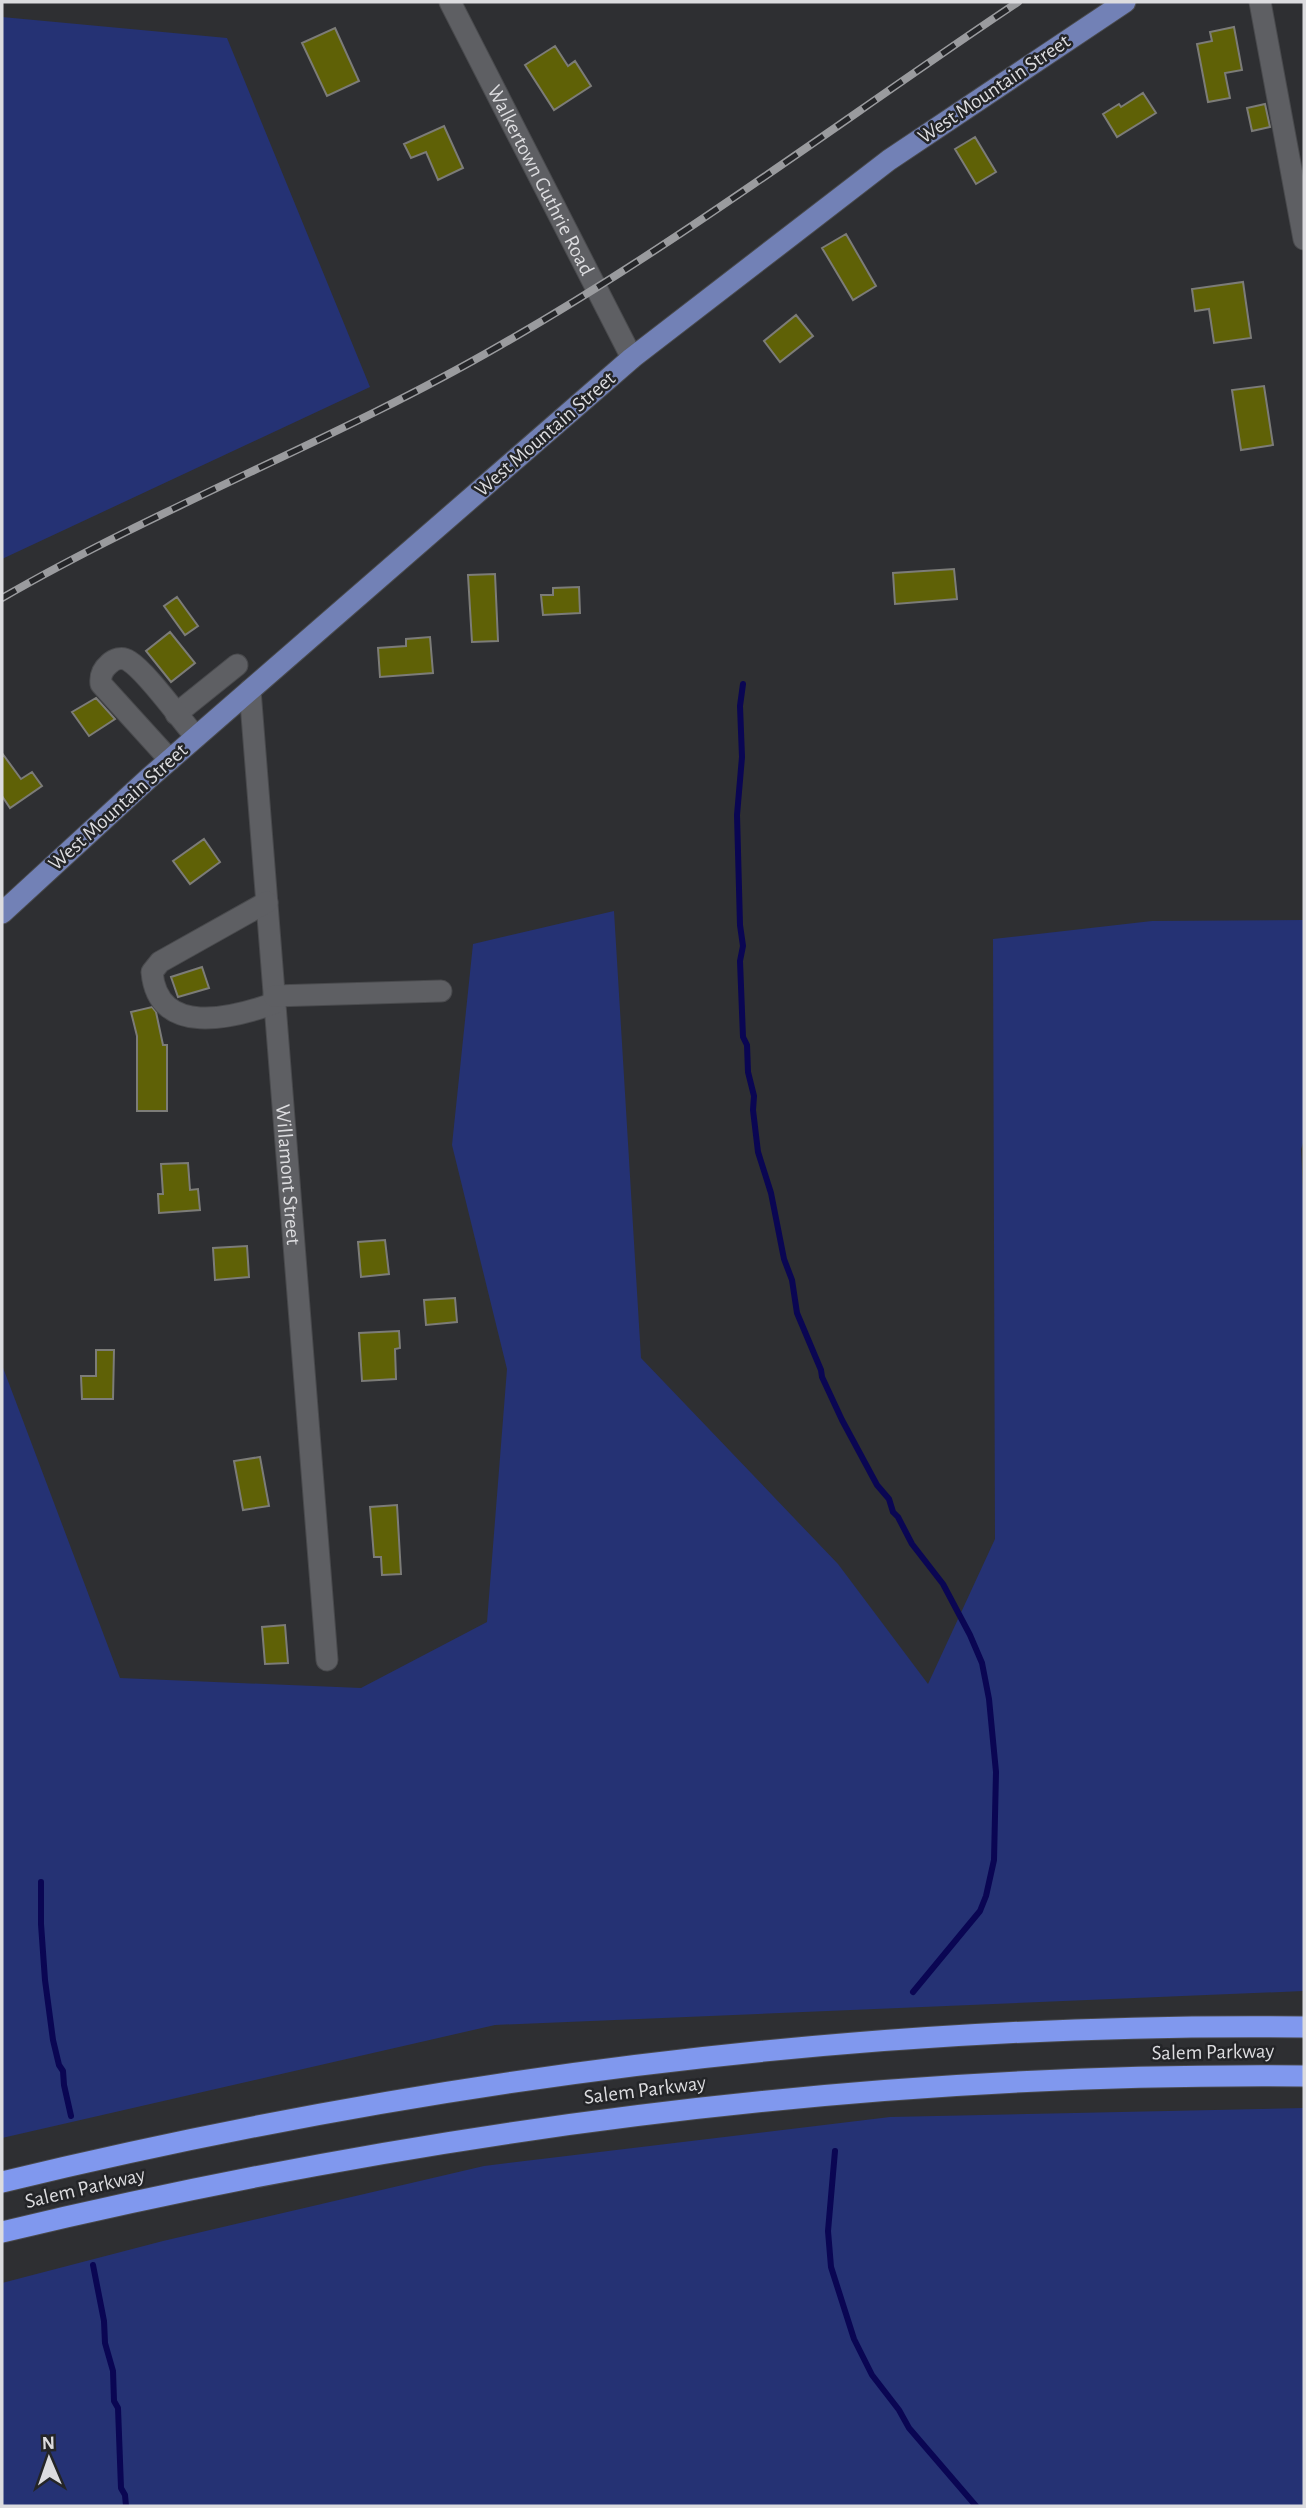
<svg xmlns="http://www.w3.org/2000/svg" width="1306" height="2508" font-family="'Alegreya Sans',sans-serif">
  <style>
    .green { fill: #253274 }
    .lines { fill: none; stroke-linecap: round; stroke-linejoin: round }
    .stream { stroke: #0a0653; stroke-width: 6 }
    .building { fill: #5f6106; stroke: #7c7c78; stroke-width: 2 }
    .minor-casing { stroke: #494a4d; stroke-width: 23 }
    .major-casing { stroke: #494a4d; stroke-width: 23 }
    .highway-casing { stroke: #494a4d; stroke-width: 23 }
    .minor { stroke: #5e5f63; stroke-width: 21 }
    .major { stroke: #7281b6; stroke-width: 21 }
    .highway { stroke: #8098ee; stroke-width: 21 }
    .rail-casing { stroke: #9a9b9e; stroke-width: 8 }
    .rail { stroke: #242528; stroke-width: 5; stroke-dasharray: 16; stroke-linecap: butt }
    .labels { text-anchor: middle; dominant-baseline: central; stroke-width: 5; stroke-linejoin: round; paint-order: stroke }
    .street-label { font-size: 21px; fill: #dcdcdf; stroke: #242528 }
  </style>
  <rect width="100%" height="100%" fill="#2e2f32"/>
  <path class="green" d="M2 17 227 38 370 387 2 559Z
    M614 911 641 1358 838 1564 928 1684 995 1539 993 939 1152 921 1304 920V1140L1301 1149 1304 1211V1991L495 2025 2 2138V1365L120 1678 361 1688 487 1622 507 1369 452 1145 473 944Z
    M1304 2108V2506H2V2283L163 2241 484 2166 890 2117Z"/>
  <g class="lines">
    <path class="stream" d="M743 684 740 706 742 757 737 815 740 925 743 946 740 961 743 1037 747 1045 748 1072 754 1096 753 1110 758 1152 771 1193 784 1259 792 1280 797 1313 821 1370 822 1377 842 1420 877 1485 889 1499 893 1512 898 1517 912 1544 943 1584 970 1635 982 1663 989 1699 996 1772 994 1860 986 1896 980 1911 913 1992
      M41 1882V1924L45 1980 53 2040 59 2065 63 2071 64 2085 71 2116
      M835 2151 828 2231 831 2267 854 2339 872 2375 899 2410 909 2428 976 2506
      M93 2265 104 2321 105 2343 113 2371 114 2401 118 2408 121 2488 125 2495 126 2506"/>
  </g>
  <path class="building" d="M1234 27 1242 70 1225 73 1230 98 1208 102 1197 44 1212 41 1210 32Z
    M335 28 359 81 327 96 302 43Z
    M555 46 568 66 575 61 591 86 554 110 525 65Z
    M1143 93 1156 113 1117 137 1103 114 1119 104 1121 107Z
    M1265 104 1270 127 1252 131 1247 108Z
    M444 126 463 168 438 180 426 152 411 158 404 144Z
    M975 137 996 172 976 184 955 149Z
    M846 234 876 286 853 300 822 248Z
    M1243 282 1251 338 1214 343 1209 309 1195 311 1192 289Z
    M796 315 813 336 780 362 764 341Z
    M1264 386 1273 445 1241 450 1232 390Z
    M954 569 957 599 895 604 893 573Z
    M495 574 498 641 472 642 468 575Z
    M579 587 580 613 543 615 541 595H553V588Z
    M177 597 198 626 185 635 164 606Z
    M170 632 195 663 171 682 146 651Z
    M430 637 433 673 380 677 378 648 406 646V639Z
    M96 698 115 719 89 736 72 712Z
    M2 753 21 779 32 772 42 786 10 808 2 796Z
    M204 839 220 862 190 884 173 861Z
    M202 967 209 988 178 997 171 977Z
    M152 1007 156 1012 163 1045H167V1111H137V1036L131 1012Z
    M188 1163 190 1190 198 1189 200 1210 159 1213 158 1194H163L161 1164Z
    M385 1240 389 1274 361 1277 358 1242Z
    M247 1246 249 1277 215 1280 213 1248Z
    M455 1298 457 1322 426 1325 424 1300Z
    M399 1331 400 1348 395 1349 396 1379 362 1381 359 1333Z
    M96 1350H114L113 1399H82L81 1376H96Z
    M260 1457 269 1506 243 1510 234 1461Z
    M397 1505 401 1574 382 1575 381 1557H374L370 1507Z
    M285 1625 288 1663 265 1664 262 1627Z"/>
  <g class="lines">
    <defs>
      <g id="minor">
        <path id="s1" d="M450 2 632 358"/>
        <path d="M1260 2 1304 239"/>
        <path id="s2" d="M250 690 327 1660"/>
        <path d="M176 714 237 665"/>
        <path d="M170 760 101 684C100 676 102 670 109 664 114 659 122 656 129 661 147 672 180 719 196 737"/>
        <path d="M267 902 160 962 152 972C158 1038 233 1018 275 1003"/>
        <path d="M274 996 441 991"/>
      </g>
      <path id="major" d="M2 913 149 778 632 358 889 160 1125 2"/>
      <path id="highway" d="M2 2182C428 2079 865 2022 1304 2027
        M2 2232C428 2130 865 2072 1304 2076"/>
    </defs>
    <use href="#minor" class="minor-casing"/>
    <use href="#major" class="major-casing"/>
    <use href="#highway" class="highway-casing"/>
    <use href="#minor" class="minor"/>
    <use href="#major" class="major"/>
    <use href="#highway" class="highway"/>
    <defs>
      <path id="rail" d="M2 598C163 505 338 439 499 346 680 243 846 117 1018 2"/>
    </defs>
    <use href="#rail" class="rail-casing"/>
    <use href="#rail" class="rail"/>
  </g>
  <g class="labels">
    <g class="street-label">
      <text transform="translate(994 89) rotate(-34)">West Mountain Street</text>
      <text stroke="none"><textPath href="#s1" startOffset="200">Walkertown Guthrie Road</textPath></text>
      <text transform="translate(545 434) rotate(-41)">West Mountain Street</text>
      <text transform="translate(118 807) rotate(-42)">West Mountain Street</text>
      <text stroke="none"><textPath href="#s2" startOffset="486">Willamont Street</textPath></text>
      <text transform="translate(1213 2052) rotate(-1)">Salem Parkway</text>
      <text transform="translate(645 2090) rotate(-7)">Salem Parkway</text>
      <text transform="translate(85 2188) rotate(-13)">Salem Parkway</text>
    </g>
  </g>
  <rect width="1306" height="2508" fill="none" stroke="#dcdcdf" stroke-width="7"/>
  <g transform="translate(49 2459) rotate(358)" stroke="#242528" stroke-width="5" paint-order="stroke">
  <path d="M0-5L12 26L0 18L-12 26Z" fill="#dcdcdf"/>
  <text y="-10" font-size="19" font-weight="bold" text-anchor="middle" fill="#dcdcdf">N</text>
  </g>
</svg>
